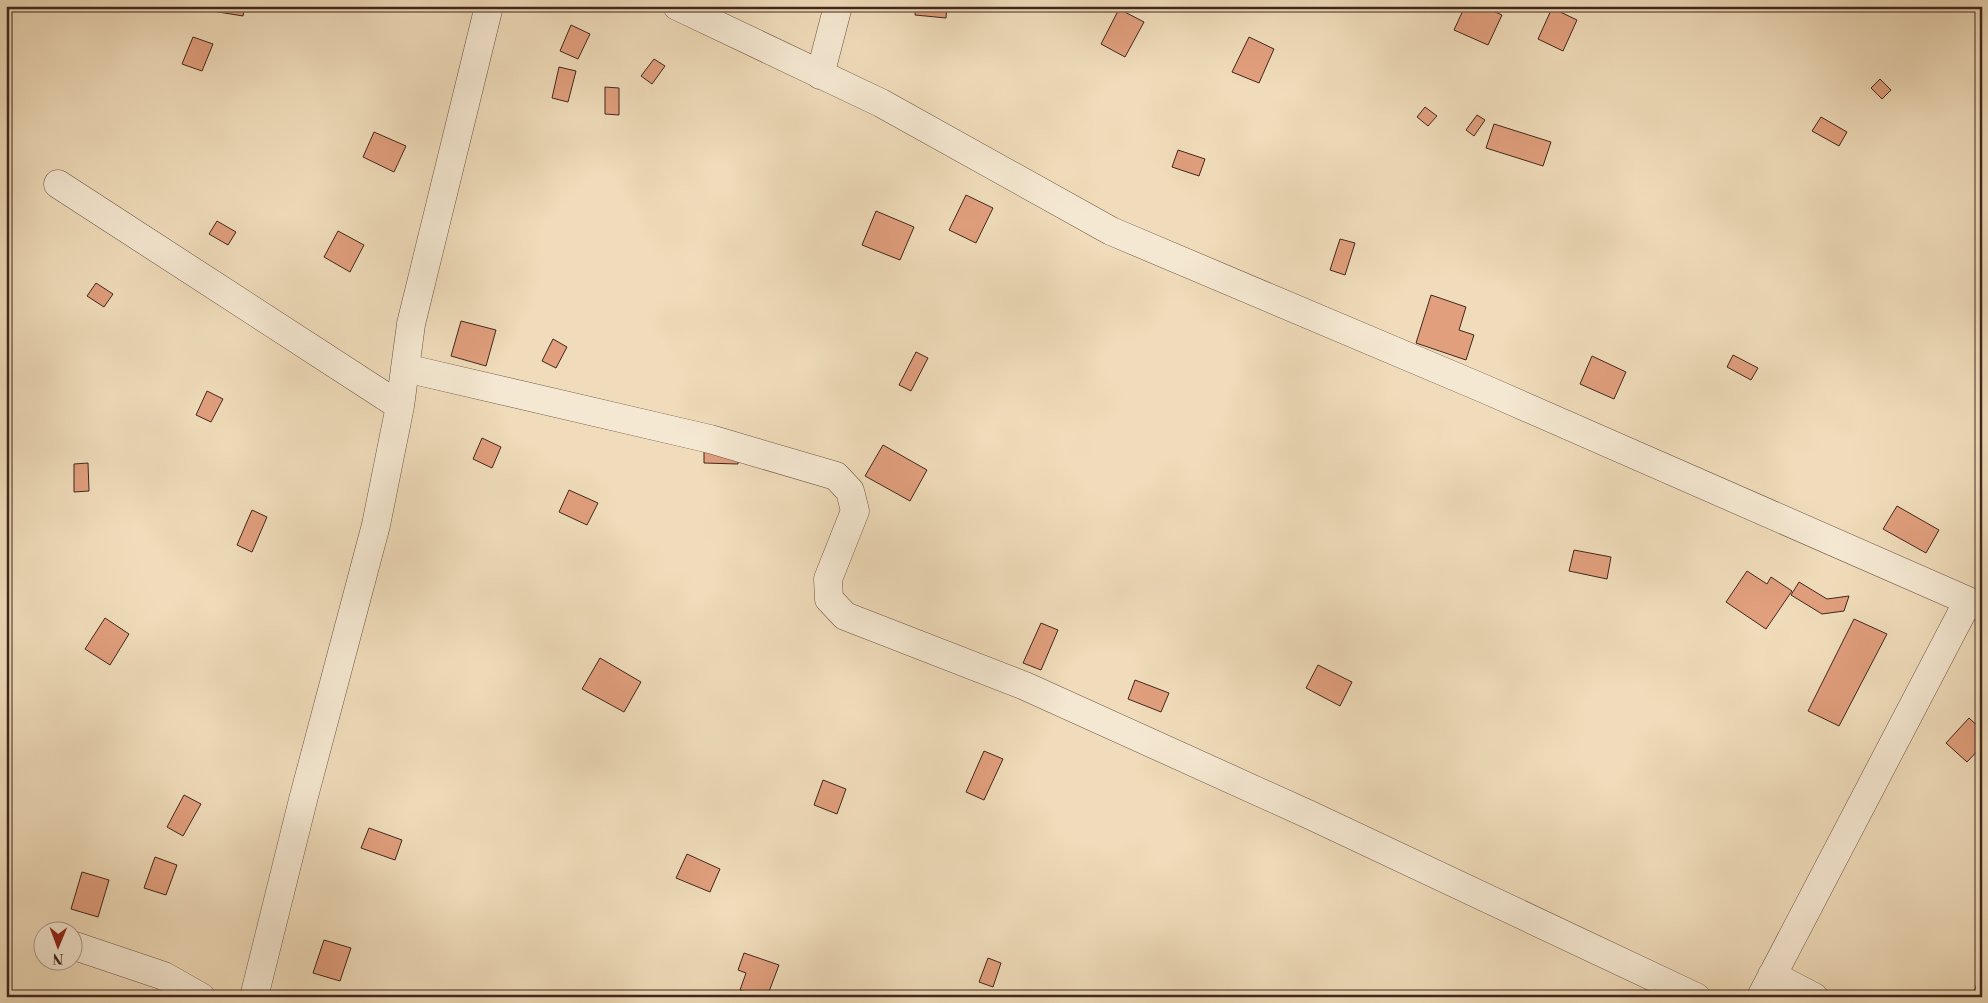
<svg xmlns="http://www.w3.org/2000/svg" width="1988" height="1003" font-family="'Libre Bodoni',serif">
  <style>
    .building { fill: #e19f7d; stroke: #40271d }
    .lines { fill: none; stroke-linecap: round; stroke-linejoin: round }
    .street-casing { stroke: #6c5444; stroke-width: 29 }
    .street { stroke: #f5e8d2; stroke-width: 28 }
  </style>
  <rect width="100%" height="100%" fill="#f0dcba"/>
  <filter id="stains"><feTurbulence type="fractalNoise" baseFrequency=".004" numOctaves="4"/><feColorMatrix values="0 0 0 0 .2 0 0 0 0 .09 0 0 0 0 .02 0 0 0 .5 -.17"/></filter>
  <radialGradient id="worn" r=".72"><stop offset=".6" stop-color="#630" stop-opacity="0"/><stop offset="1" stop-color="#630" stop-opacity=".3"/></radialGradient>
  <path class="building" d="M200 6H245L243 16 200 9Z
    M916 6H947L946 18 915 15Z
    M1465 6H1482L1502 15 1488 45 1454 30Z
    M1552 8 1577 20 1563 51 1538 39Z
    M1119 9 1144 22 1125 57 1101 44Z
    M571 25 590 34 578 59 560 51Z
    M193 37 213 44 202 71 182 64Z
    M1249 37 1274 49 1259 83 1232 72Z
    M654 59 665 66 652 84 641 76Z
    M559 67 576 71 568 102 552 98Z
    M1880 79 1891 90 1882 99 1871 88Z
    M605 87 619 88V115L605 114Z
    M1425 107 1437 116 1428 126 1417 117Z
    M1477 115 1485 120 1474 136 1466 130Z
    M1821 117 1847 132 1839 146 1812 131Z
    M1494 124 1551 142 1543 166 1486 148Z
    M374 132 406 146 394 172 363 157Z
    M1178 150 1205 159 1199 176 1172 167Z
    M966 195 993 208 976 243 949 230Z
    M876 211 914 227 900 260 862 245Z
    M217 221 236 232 228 245 209 234Z
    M338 231 364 245 350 272 324 257Z
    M1340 239 1355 243 1345 275 1330 270Z
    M96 283 113 294 104 307 87 296Z
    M1431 295 1466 307 1459 330 1474 335 1466 360 1416 343Z
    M461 321 496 330 486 366 451 356Z
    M553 339 567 347 556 368 542 361Z
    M916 352 928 358 911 391 899 385Z
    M1733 355 1758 368 1751 380 1727 367Z
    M1592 356 1626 372 1614 399 1580 384Z
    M207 391 223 399 211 422 196 415Z
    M482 438 501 447 492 468 473 459Z
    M883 445 927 470 910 501 865 476Z
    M704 449 739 450 738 464 704 463Z
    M88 463 89 491 74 492V464Z
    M569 490 598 503 587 525 559 512Z
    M1897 506 1939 530 1926 553 1883 529Z
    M252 510 267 517 252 552 237 545Z
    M1574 550 1611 557 1607 579 1569 571Z
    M1747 571 1767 584 1771 577 1792 591 1766 629 1726 602Z
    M1799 582 1827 599 1849 596 1844 611 1822 614 1791 595Z
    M105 618 129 634 110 665 85 649Z
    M1854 619 1887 634 1839 726 1808 711Z
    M1041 623 1058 630 1041 670 1023 663Z
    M600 658 641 682 624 712 582 689Z
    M1318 665 1352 682 1340 706 1306 688Z
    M1135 680 1169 693 1161 712 1128 699Z
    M1969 718 1982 730V746L1967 762 1946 743Z
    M984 751 1003 759 984 800 966 792Z
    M823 780 846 789 837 814 814 805Z
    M184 795 201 804 183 836 167 827Z
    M369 828 402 840 395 860 361 848Z
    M687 854 720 869 710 892 676 878Z
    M155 857 177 865 166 895 144 888Z
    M82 872 109 880 98 917 71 909Z
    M324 940 351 948 340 981 313 973Z
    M744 953 779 965 767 997H760L740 990 746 973 738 970Z
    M988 958 1001 963 993 987 979 982Z
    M1981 968H1982V995L1974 993Z"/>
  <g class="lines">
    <defs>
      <path id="street" d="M677 6 881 103 1111 231 1487 390 1982 607
        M820 75 838 6
        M58 184 400 406
        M405 368 710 439 836 476 850 491 855 511 828 579 829 599 845 616 1025 686 1310 815 1696 997
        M72 945 164 976 201 997
        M1772 975 1814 997
        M254 997 304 796 376 525 400 406 411 324 489 6
        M1761 997 1968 601"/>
    </defs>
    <use href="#street" class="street-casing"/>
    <use href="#street" class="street"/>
  </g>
  <rect width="1988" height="1003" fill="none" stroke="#f0dcba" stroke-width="25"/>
  <rect x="8" y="8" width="1973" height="988" fill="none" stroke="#40271d" stroke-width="2.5"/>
  <rect x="12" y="12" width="1963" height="978" fill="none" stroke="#40271d"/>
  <g transform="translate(58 946) rotate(181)"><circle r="24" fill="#f5e8d2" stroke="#ad9b8a"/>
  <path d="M0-4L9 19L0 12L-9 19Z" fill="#8f2418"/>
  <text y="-8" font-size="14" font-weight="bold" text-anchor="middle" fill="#40271d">N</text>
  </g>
  <rect width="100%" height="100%" filter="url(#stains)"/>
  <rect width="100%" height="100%" fill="url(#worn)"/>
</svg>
